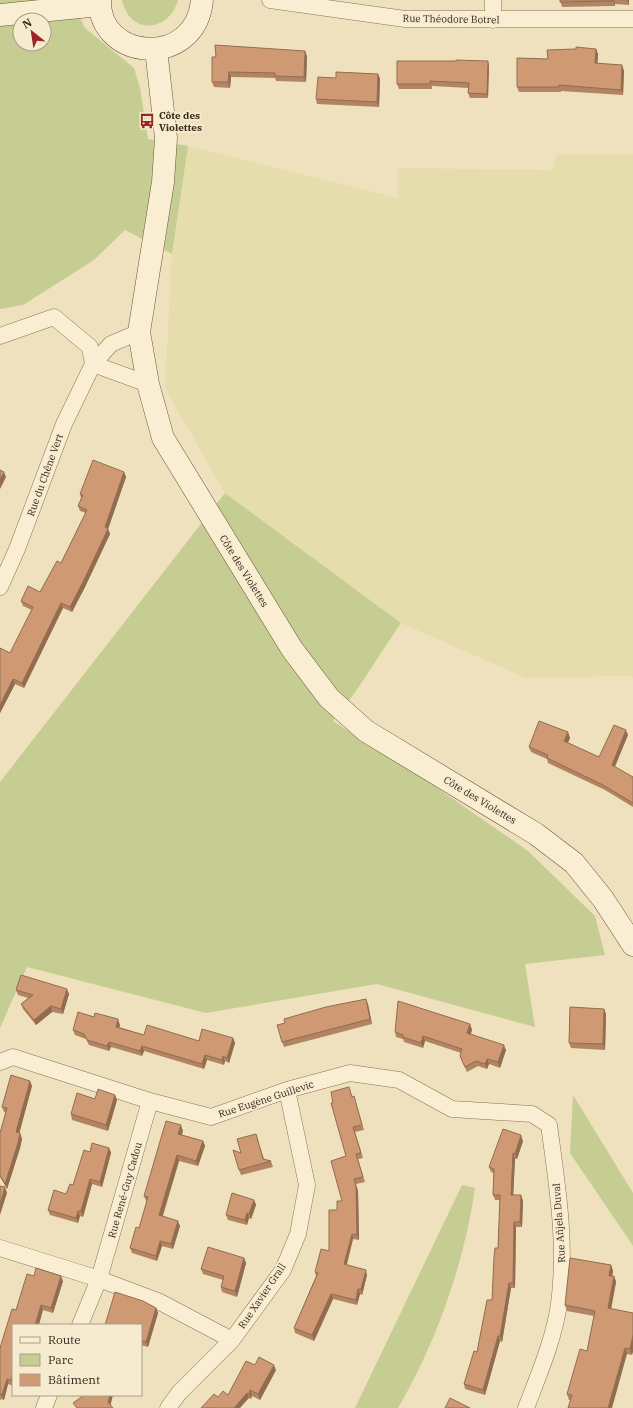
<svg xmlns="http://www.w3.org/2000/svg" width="633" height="1408" font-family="'IBM Plex Serif',serif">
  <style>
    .farmland { fill: #e5ddab }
    .green { fill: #c6cd92; fill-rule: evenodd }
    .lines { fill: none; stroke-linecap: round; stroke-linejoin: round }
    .street-casing { stroke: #887256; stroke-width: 17 }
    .secondary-casing { stroke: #6a523a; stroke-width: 23 }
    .street { stroke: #faeed2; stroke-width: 16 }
    .secondary { stroke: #faeed2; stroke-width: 22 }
    .wall { fill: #b28463 }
    .shaded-wall { fill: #916c50 }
    .building { fill: #cf9a73; stroke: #916c50 }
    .labels { text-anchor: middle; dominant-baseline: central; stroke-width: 3.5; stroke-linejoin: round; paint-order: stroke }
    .street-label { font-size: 10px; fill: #37291c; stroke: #f6ebce }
    .poi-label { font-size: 10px; font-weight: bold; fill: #37291c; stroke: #f6ebce; text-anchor: start }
  </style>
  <rect width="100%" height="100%" fill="#efe1be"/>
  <path class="farmland" d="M188 146 398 198V168L553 170 557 154 633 155V677L624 676 526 678 401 623 225 493 165 388 172 254Z"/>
  <path class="green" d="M0 0H71L85 28 134 68 140 88 148 139 188 146 172 254 125 230 94 260 23 305 0 309ZM20 20H44V44H20Z
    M122 0H178C169 33 129 35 122 0Z
    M225 493 401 623 356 691 333 721 430 783 528 851 595 916 605 955 525 964 535 1027 377 984 206 1013 27 967 0 1028V782Z
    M573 1095 633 1193V1246L570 1153Z
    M462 1185 475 1188C464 1264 437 1341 398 1408H355Z"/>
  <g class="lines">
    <defs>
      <path id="street" d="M270 0 405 19H633
        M493 20V0
        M0 336 54 317 90 347 93 364
        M93 364 148 384
        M0 587 17 549 64 424 93 364 111 344 139 332
        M0 1062 13 1057 150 1101 211 1117 287 1090 350 1073 399 1080 452 1109 532 1114 549 1125C557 1184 567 1244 559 1304 554 1339 539 1374 526 1408
        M0 1248 99 1279 160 1302 232 1340
        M80 1325 99 1279 150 1101
        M44 1408 49 1395
        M168 1408 179 1393 232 1340 283 1270 298 1234 307 1185 287 1090"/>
      <path id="secondary" d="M100 0C98 61 196 69 202 0
        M0 15 100 5
        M156 49 166 138 163 182 139 332 148 384 163 438 292 649 329 698 366 731 536 834 574 863 603 899 633 945"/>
    </defs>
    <use href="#street" class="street-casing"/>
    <use href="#secondary" class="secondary-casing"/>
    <use href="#street" class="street"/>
    <use href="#secondary" class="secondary"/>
  </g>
  <path class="wall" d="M560 0H629V5L615 4V6L562 7Z
    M576 49H596L598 54 597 64 622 65 624 71 623 95 561 91V92H519L517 87 548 59Z
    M307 56 306 82 276 81 275 78 231 77 230 88 214 87 212 82V57Z
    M489 66 488 98H470L468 93 469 88 432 86V89H399L397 84Z
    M378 74 380 79 379 107 317 104 316 99 336 78Z
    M124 472 126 477 108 529 110 534 85 587 72 612 63 608 24 688 15 684 0 713V648L10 653 32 610 23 606 21 601 40 592 61 563 86 513 80 511 78 506 81 498 80 494Z
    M568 732 570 738 568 743 599 757 628 735 615 767 633 777V807L605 790 548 763 547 759 531 752 529 747Z
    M16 990 69 994 63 1014 52 1012 36 1025 23 1009 21 1004 28 998 18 995Z
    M368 1004 372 1024 284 1047 282 1042Z
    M604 1009 606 1014 605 1050 571 1048 569 1043Z
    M470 1024 472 1030 471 1034 506 1050 500 1068 489 1064 487 1069 478 1066 467 1072 462 1061 460 1056 461 1053 425 1041 423 1048 404 1042 403 1039 396 1037 395 1032Z
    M120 1025 119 1027 144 1035 199 1041 233 1038 235 1043 229 1063 225 1061 224 1065 207 1060 204 1069 144 1051 142 1056 111 1047 109 1051 89 1045 86 1039 75 1035 73 1030Z
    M32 1086 19 1133H20L22 1139 20 1148 7 1189 0 1177V1133L6 1112H4L2 1107Z
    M115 1095 117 1100 108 1131 72 1120 71 1114 95 1099Z
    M354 1096 364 1130 355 1132 363 1158 358 1159 365 1182 356 1184 358 1191 359 1240 353 1239 347 1265 367 1275 362 1295 360 1294 357 1305 333 1299 314 1341 295 1333 294 1328 316 1276 315 1272 329 1251 337 1210 342 1201 346 1156 333 1103Z
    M183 1131 182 1135 203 1141 205 1146 198 1166 179 1161 163 1216 180 1226 173 1249 162 1246 157 1261 132 1253 130 1248 139 1228 147 1201H146L144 1196Z
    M256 1134 264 1159 271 1161 273 1167 241 1175 239 1170 241 1153Z
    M523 1141 517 1159H515L513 1195H521L523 1201 522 1227H516L515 1288H511L502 1342 500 1341 485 1395 465 1389 464 1384 477 1352 492 1300 498 1248 500 1200H495L493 1195 494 1173 491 1172 489 1167Z
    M109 1148 111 1153 102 1187 92 1184 83 1217 80 1216 78 1223 50 1215 48 1210 66 1194 73 1185 90 1152Z
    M254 1200 256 1205 251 1219 249 1218 247 1225 228 1220 226 1215Z
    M244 1258 246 1263 237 1297 222 1292 221 1287 223 1280 203 1274 201 1269Z
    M611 1265 613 1271 612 1276H614L616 1282 611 1309 633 1313 632 1355 627 1354 570 1400H569L567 1394 587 1351 594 1316 567 1311 565 1305Z
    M34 1276 63 1281 53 1313 43 1310 13 1325V1386L8 1384 4 1400 1 1399 0 1401V1348L16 1310Z
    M156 1308 158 1313 148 1347 141 1345V1325Z
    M255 1365 276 1370 260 1400 252 1396 251 1399 249 1398 201 1408 218 1397 228 1395Z"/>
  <path class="shaded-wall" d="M613 0H614L615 4V6L613 1Z
    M627 0H629V5Z
    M596 49 598 54 597 69 595 63Z
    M305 51 307 56 306 82 304 77Z
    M488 61 489 66 488 98 487 94Z
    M622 65 624 71 623 95 621 90Z
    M229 72 231 77 230 88 228 82Z
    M378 74 380 79 379 107 377 102Z
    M4 472 6 477 0 489V480Z
    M124 472 126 477 107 532 105 527Z
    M108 529 110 534 85 587 72 612 70 607Z
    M61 603 63 608 24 688 22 683Z
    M13 679 15 684 0 713V705Z
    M626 730 628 735 613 770 612 765Z
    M568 732 570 738 566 746 564 741Z
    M67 989 69 994 63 1014 61 1009Z
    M366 999 368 1004 372 1024 370 1019Z
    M51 1006 52 1012 36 1025 34 1020Z
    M604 1009 606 1014 605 1050 603 1044Z
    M118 1019 120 1025 118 1032 116 1027Z
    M470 1024 472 1030 469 1038 467 1033Z
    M423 1036 425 1041 423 1048 421 1043Z
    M233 1038 235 1043 229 1063 227 1058Z
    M109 1042 111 1047 109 1051 107 1046Z
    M504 1045 506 1050 500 1068 498 1062Z
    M142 1046 144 1051 142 1056 140 1051Z
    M205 1055 207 1060 204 1069 202 1064Z
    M223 1056 225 1061 224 1065 222 1060Z
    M487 1059 489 1064 487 1069 485 1064Z
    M30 1081 32 1086 18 1138 16 1132Z
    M115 1095 117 1100 108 1131 106 1125Z
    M181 1125 183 1131 180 1139 178 1134Z
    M20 1133 22 1139 20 1148 7 1189 5 1184Z
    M521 1135 523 1141 517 1159 515 1154Z
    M203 1141 205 1146 198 1166 196 1161Z
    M109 1148 111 1153 102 1187 100 1182Z
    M513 1153 515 1159 513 1200 511 1195Z
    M177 1155 179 1161 161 1220 159 1215Z
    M90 1179 92 1184 83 1217 81 1211Z
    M354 1179 358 1191 359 1240 357 1235Z
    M5 1187 7 1193 0 1215V1204Z
    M521 1195 523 1201 522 1227 520 1222Z
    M254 1200 256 1205 251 1219 249 1214Z
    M78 1211 80 1216 78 1223 76 1218Z
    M247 1213 249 1218 247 1225 245 1220Z
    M178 1221 180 1226 173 1249 171 1244Z
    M514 1222 516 1227 515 1288 513 1283Z
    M352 1234 353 1239 345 1269 344 1264Z
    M160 1241 162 1246 157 1261 156 1256Z
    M244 1258 246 1263 237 1297 235 1291Z
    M611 1265 613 1271 611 1282 609 1276Z
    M366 1270 367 1275 362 1295 361 1289Z
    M61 1276 63 1281 53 1313 51 1308Z
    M614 1276 616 1282 610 1314 608 1308Z
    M509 1283 511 1288 502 1342 500 1336Z
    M358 1289 360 1294 357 1305 356 1300Z
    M331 1294 333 1299 314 1341 312 1335Z
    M41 1305 43 1310 39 1325H35Z
    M156 1308 158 1313 148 1347 146 1342Z
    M633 1335V1352L632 1355 630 1349Z
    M498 1336 500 1341 485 1395 483 1390Z
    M625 1348 627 1354 612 1408H608Z
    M274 1365 276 1370 260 1400 258 1394Z
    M13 1373V1386L11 1380Z
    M7 1379 8 1384 4 1400 2 1395Z
    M250 1390 252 1396 251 1399 249 1394Z
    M247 1393 249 1398 240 1408H234Z
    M110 1395H113L110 1407 108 1402Z"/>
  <path class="building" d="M560 0H613V1L560 2Z
    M215 45 305 51 304 77 275 76V73L229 72 228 82H212V57H216Z
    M576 47 596 49 595 63 622 65 621 90 559 85V87H517V58L548 59 547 50 576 49Z
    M456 60 488 61 487 94 468 93 469 83 430 81V84H397V61H456Z
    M336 72 378 74 377 102 316 99 318 77 336 78Z
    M93 460 124 472 105 527 108 529 83 582 70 607 61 603 22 683 13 679 0 705V648L10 653 33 607 21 601 28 586 40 592 57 561 61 563 87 510 78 506 83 495 80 494Z
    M0 470 4 472 0 480Z
    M539 721 568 732 564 741 599 757 614 725 626 730 612 765 633 777V803L603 785 547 758 548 755 529 747Z
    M21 975 67 989 61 1009 51 1006 34 1020 21 1004 33 995 16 990Z
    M366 999 370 1019 282 1042 277 1025 285 1023 284 1019 326 1007Z
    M398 1001 470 1024 467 1033 504 1045 498 1062 487 1059 485 1064 476 1061 465 1067 460 1056 462 1049 423 1036 421 1043 403 1037V1035L395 1032Z
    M570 1007 604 1009 603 1044 569 1043Z
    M78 1012 94 1017 95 1013 118 1019 116 1027 144 1035 147 1025 199 1041 202 1029 233 1038 227 1058 223 1056 222 1060 205 1055 202 1064 142 1046 140 1051 109 1042 107 1046 87 1040 84 1034 73 1030Z
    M11 1075 30 1081 16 1132 20 1133 18 1143 5 1184 0 1175V1133L7 1108 2 1107Z
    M349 1087 352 1097 354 1096 362 1125 353 1127 361 1153 356 1154 363 1177 354 1179 356 1186 357 1235 352 1234 344 1264 366 1270 361 1289H358L356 1300 331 1294 312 1335 294 1328 318 1273 315 1272 321 1249 329 1251V1210H337V1201H342L331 1161 346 1156 331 1103H333L331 1092Z
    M98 1089 115 1095 106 1125 71 1114 77 1093 95 1099Z
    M166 1121 181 1125 178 1134 203 1141 196 1161 177 1155 159 1215 178 1221 171 1244 160 1241 156 1256 130 1248 136 1227 139 1228 148 1197 144 1196Z
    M503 1129 521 1135 515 1154 513 1153 511 1195H521L520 1222H514L513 1283H509L500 1336H498L483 1390 464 1384 474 1351 477 1352 487 1300H492L494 1257 495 1248H498L500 1195H493L494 1169 489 1167Z
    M256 1134 263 1159 271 1161 239 1170 233 1150 241 1153 237 1139Z
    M92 1143 109 1148 100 1182 90 1179 81 1211H78L76 1218 48 1210 54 1190 66 1194 70 1184 73 1185 84 1150 90 1152Z
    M0 1186 5 1187 0 1204Z
    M232 1193 254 1200 249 1214 247 1213 245 1220 226 1215Z
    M208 1247 244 1258 235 1291 221 1287 224 1276 201 1269Z
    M570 1258 611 1265 609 1276H614L608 1308 633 1313V1335L630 1349 625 1348 608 1408H568L572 1395 567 1394 580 1349 587 1351 595 1311 565 1305Z
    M36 1268 61 1276 51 1308 41 1305 35 1325H13V1373L11 1380 7 1379 2 1395 0 1394V1348L12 1309 16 1310 27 1274 34 1276Z
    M115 1292 143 1301 156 1308 146 1342 141 1340V1325H105Z
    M259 1357 274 1365 258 1394 250 1390 249 1394 247 1393 234 1408H201L214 1394 218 1397 223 1391 228 1395 246 1361 255 1365Z
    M84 1395H110L108 1402 113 1408H77L73 1403Z
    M450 1398 470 1408H445Z"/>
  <defs>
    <symbol id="bus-bare" viewBox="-9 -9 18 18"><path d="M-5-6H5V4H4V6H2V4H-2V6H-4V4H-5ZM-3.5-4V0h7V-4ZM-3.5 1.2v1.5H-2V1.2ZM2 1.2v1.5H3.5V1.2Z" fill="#992524" stroke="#f6ebce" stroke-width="2.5" paint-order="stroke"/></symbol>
  </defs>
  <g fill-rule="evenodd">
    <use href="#bus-bare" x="136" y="110" width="22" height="22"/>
  </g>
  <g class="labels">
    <g class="street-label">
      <text transform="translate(451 19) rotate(1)">Rue Théodore Botrel</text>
      <text transform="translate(45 475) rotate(-70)">Rue du Chêne Vert</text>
      <text transform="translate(244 571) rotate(58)">Côte des Violettes</text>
      <text transform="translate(480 800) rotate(31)">Côte des Violettes</text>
      <text transform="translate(266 1099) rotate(-18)">Rue Eugène Guillevic</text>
      <text transform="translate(125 1190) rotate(-74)">Rue René-Guy Cadou</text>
      <text transform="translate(559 1223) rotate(-94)">Rue Añjela Duval</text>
      <text transform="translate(262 1296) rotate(-56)">Rue Xavier Grall</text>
    </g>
    <g class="poi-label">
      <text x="159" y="115">Côte des<tspan x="159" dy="12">Violettes</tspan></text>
    </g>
  </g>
  <rect x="12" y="1324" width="130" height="72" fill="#f6ebce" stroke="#aa9d87"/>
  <rect x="20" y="1337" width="20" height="6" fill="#faeed2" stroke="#aa9d87"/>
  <text x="48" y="1344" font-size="12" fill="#37291c">Route</text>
  <rect x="20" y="1354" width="20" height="12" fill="#c6cd92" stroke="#aa9d87"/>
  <text x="48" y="1364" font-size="12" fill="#37291c">Parc</text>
  <rect x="20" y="1374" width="20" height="12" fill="#cf9a73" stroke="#aa9d87"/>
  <text x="48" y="1384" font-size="12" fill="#37291c">Bâtiment</text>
  <g transform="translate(32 32) rotate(330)"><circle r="19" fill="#f6ebce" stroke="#aa9d87"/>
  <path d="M0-3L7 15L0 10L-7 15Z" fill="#992524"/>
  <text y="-6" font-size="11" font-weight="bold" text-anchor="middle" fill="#37291c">N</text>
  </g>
</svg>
